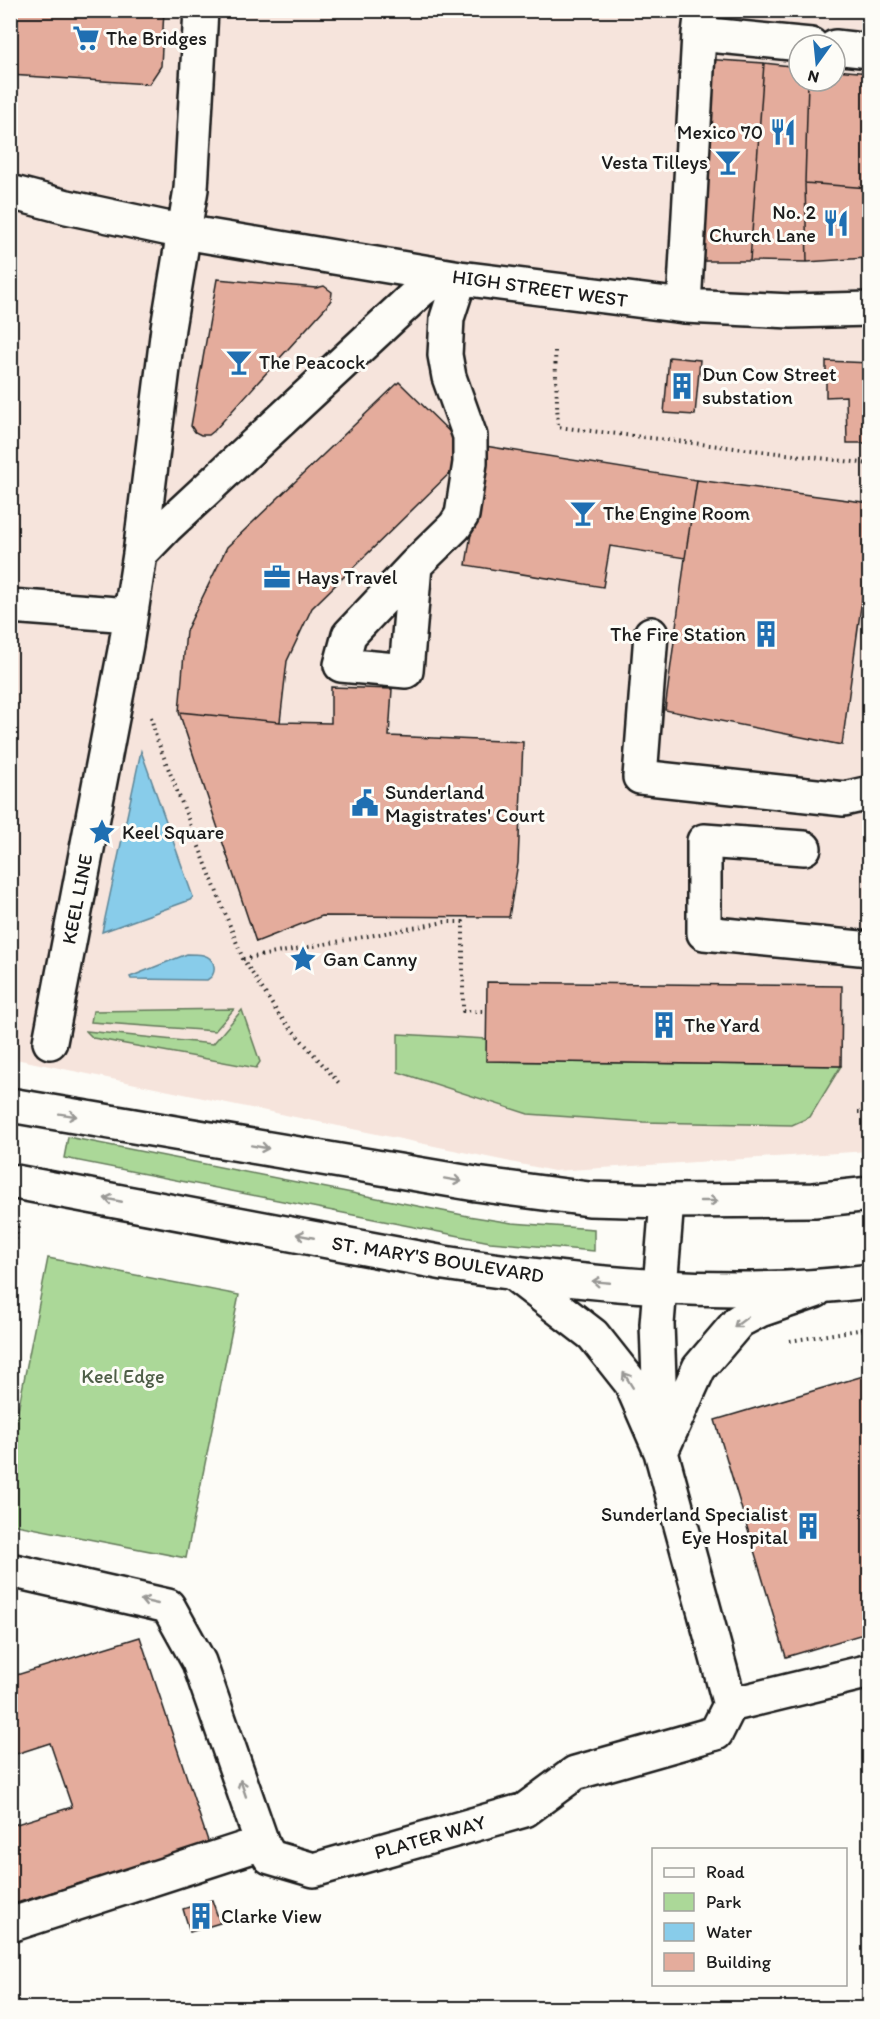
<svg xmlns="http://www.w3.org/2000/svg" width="880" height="2019" font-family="Itim,sans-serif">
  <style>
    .built { fill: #f6e4dc; fill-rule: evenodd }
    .green { fill: #abd898; stroke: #647a5a; stroke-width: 1.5 }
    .water { fill: #88ccea; stroke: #5d8698; stroke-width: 1.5 }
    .building { fill: #e4ac9c; stroke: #1c1c1c; stroke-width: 1.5 }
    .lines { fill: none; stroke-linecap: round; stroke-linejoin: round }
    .minor-casing { stroke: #1c1c1c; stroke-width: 38 }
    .highway-casing { stroke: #1c1c1c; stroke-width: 38 }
    .path { stroke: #1c1c1c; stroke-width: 4; stroke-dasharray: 1.5 4.5; stroke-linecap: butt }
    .minor { stroke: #fdfcf7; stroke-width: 33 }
    .highway { stroke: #fdfcf7; stroke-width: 33 }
    .oneway { stroke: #989794 }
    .labels { text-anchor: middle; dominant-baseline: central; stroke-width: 6; stroke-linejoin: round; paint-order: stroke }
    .poi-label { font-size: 20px; fill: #1c1c1c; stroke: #fdfcf7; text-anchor: start }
    .street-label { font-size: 20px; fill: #1c1c1c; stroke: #fdfcf7 }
    .park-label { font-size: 20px; fill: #4e5e47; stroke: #fdfcf7 }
  </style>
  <rect width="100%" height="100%" fill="#fdfcf7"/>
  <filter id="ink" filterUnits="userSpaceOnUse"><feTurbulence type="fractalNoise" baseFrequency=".0167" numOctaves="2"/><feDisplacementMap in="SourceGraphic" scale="12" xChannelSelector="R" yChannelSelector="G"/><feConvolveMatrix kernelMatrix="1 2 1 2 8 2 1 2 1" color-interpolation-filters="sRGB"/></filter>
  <g filter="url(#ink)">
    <path class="built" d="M11 11H869V1151L554 1171 11 1058ZM799 45H835V81H799Z"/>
    <path class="green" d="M234 1009 215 1031 91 1022 93 1011Z
      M242 1010 260 1062 256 1068 93 1038 86 1031 213 1044Z
      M398 1034 487 1039V1061L841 1066 810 1117 792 1125 643 1122 528 1114 398 1072Z
      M68 1137 468 1216 512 1223 594 1229V1251L490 1242 64 1158Z
      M48 1258 239 1295 186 1558 11 1524V1446Z"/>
    <path class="water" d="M141 751 193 897 190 900 102 932Z
      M187 954C192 954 198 954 203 955 216 958 218 974 207 980L131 979 130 977Z"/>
    <path class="building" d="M10 10H164L161 66 149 84 10 75Z
      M703 59 764 63 750 261H694Z
      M764 63 799 67V81H808L805 183 807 262 750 261Z
      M835 70 870 73 868 188 805 183 808 81H835Z
      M805 183 868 188 866 258 807 262Z
      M217 279 316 288 324 286 332 292 331 300 326 307 214 431 209 435H201L195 432 191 426Z
      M669 357 700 360 695 415 664 413Z
      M826 361 870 363V443H847L846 396 826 397Z
      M399 382 461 443 460 463 312 608 287 661 280 722 179 712 186 631 227 547Z
      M485 446 697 480 685 558 610 546 603 587 466 565Z
      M697 480 870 503V540L842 745 665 710 685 558Z
      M331 687 392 689 389 736 523 742 518 863 509 917 322 916 256 942 179 712 280 722 331 723Z
      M487 982 842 986 841 1066 486 1061Z
      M870 1374V1632L786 1657 715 1420Z
      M140 1637 209 1844 10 1905V1826L72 1807 50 1743 10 1756V1677Z
      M212 1900 220 1923 190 1932 183 1909Z"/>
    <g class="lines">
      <defs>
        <path id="minor" d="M702 10 699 34 811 45
          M835 47 870 51
          M10 192 67 207 184 232 460 278 684 306 791 311 870 309
          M684 306 699 34
          M140 554 166 527 421 290 441 275
          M415 565 406 671 341 665 349 635 415 565 455 526 462 515 470 463V436L449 377 445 355 447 318 460 278
          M10 606 130 615
          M651 634 640 777 844 799 870 793
          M804 848 704 841V933L870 949
          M50 1042 126 645 140 554 168 328 191 189 201 10
          M661 1435 657 1324 667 1201
          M661 1452 699 1368 739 1321 760 1310 815 1291
          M10 1570 168 1606 199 1662 262 1843 270 1857 314 1870 525 1810 575 1773 716 1733 730 1705 661 1452 631 1383 593 1335 514 1274
          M730 1705 870 1671
          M10 1925 262 1843"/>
        <path id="highway" d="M10 1105 476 1184 589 1199 667 1201 814 1200 870 1194
          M10 1181 444 1263C584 1284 728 1299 870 1281"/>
      </defs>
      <use href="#minor" class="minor-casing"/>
      <use href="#highway" class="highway-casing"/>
      <path class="path" d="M555 351 558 427 870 464
        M151 717 156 737 243 959 279 1015 339 1083
        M243 959 445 922H463V1011H487
        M858 1112H870
        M10 1269 19 1220
        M790 1341 870 1328"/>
      <use href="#minor" class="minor"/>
      <use href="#highway" class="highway"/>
    </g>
    <defs><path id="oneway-shaft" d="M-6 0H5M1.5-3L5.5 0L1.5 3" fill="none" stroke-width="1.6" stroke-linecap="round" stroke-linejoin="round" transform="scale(1.5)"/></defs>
    <g class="oneway">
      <use href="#oneway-shaft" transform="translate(68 1115) rotate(9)"/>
      <use href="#oneway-shaft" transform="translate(260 1147) rotate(10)"/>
      <use href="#oneway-shaft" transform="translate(453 1180) rotate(10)"/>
      <use href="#oneway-shaft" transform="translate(113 1200) rotate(-169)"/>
      <use href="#oneway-shaft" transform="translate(709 1201)"/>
      <use href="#oneway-shaft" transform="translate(305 1236) rotate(-169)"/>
      <use href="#oneway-shaft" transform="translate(601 1282) rotate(-175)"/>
      <use href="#oneway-shaft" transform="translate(741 1322) rotate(143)"/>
      <use href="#oneway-shaft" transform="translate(628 1380) rotate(-122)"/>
      <use href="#oneway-shaft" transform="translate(149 1602) rotate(-167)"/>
      <use href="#oneway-shaft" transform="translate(243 1788) rotate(-109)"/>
    </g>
  </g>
  <defs>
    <symbol id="supermarket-bare" viewBox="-9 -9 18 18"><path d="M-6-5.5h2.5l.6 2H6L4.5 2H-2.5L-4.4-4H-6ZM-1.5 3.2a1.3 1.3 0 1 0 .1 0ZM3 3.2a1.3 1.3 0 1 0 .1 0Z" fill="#1f6fb2" stroke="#fdfcf7" stroke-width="2.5" paint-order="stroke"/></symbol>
    <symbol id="restaurant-bare" viewBox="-9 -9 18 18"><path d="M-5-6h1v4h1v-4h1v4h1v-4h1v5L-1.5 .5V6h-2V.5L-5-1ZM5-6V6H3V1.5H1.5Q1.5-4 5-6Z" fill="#1f6fb2" stroke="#fdfcf7" stroke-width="2.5" paint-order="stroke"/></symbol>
    <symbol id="bar-bare" viewBox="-9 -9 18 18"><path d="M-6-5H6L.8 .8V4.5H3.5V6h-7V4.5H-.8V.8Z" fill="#1f6fb2" stroke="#fdfcf7" stroke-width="2.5" paint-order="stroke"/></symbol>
    <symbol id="building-bare" viewBox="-9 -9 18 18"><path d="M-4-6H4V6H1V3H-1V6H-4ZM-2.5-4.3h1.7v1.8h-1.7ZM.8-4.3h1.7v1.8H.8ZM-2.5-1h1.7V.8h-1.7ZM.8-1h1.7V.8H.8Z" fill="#1f6fb2" stroke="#fdfcf7" stroke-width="2.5" paint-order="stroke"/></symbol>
    <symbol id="office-bare" viewBox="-9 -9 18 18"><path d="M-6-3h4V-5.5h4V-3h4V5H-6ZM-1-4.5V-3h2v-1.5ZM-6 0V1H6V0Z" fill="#1f6fb2" stroke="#fdfcf7" stroke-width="2.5" paint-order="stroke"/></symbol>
    <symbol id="civic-bare" viewBox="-9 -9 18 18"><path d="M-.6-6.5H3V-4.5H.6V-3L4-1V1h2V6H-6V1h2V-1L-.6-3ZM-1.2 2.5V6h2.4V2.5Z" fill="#1f6fb2" stroke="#fdfcf7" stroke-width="2.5" paint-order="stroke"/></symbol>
    <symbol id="sight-bare" viewBox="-9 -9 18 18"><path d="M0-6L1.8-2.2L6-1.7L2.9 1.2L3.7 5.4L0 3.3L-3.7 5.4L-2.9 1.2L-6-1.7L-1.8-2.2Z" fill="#1f6fb2" stroke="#fdfcf7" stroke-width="2.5" paint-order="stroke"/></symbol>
  </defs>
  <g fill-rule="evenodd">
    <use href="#supermarket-bare" x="67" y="19" width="38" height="38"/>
    <use href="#restaurant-bare" x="764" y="113" width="38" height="38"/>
    <use href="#bar-bare" x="709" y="143" width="38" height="38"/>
    <use href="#restaurant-bare" x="817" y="204" width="38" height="38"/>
    <use href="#bar-bare" x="220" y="343" width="38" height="38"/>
    <use href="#building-bare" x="663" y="367" width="38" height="38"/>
    <use href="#bar-bare" x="564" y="494" width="38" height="38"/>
    <use href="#office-bare" x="258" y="558" width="38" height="38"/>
    <use href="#building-bare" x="747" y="615" width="38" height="38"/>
    <use href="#civic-bare" x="346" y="784" width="38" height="38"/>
    <use href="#sight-bare" x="83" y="813" width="38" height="38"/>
    <use href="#sight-bare" x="284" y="940" width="38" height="38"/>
    <use href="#building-bare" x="645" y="1006" width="38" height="38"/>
    <use href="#building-bare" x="789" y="1507" width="38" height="38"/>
    <use href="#building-bare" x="182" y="1897" width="38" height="38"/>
  </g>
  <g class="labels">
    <g class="poi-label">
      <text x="106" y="38">The Bridges</text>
      <text x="763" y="132" text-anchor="end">Mexico 70</text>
      <text x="708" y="162" text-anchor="end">Vesta Tilleys</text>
      <text x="816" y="212" text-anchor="end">No. 2<tspan x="816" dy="23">Church Lane</tspan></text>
      <text x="259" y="362">The Peacock</text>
      <text x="702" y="374">Dun Cow Street<tspan x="702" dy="23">substation</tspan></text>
      <text x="603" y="513">The Engine Room</text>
      <text x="297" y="577">Hays Travel</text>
      <text x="746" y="634" text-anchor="end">The Fire Station</text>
      <text x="385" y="792">Sunderland<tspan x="385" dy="23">Magistrates' Court</tspan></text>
      <text x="122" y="832">Keel Square</text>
      <text x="323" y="959">Gan Canny</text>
      <text x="684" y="1025">The Yard</text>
      <text x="788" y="1514" text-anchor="end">Sunderland Specialist<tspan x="788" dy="23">Eye Hospital</tspan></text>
      <text x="221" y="1916">Clarke View</text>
    </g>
    <g class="street-label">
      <text transform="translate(540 288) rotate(8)">HIGH STREET WEST</text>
      <text transform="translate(77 899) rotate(-79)">KEEL LINE</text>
      <text transform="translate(438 1259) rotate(9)">ST. MARY'S BOULEVARD</text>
      <text transform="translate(430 1837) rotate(-16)">PLATER WAY</text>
    </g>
    <g class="park-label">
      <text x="123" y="1376">Keel Edge</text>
    </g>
  </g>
  <rect width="880" height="2019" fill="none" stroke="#fdfcf7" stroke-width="36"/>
  <rect x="18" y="18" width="844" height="1983" fill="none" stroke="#1c1c1c" stroke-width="2" filter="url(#ink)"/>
  <rect x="652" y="1848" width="195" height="138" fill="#fdfcf7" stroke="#a3a29f" stroke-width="1.5"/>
  <rect x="664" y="1868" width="30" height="9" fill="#fdfcf7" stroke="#a3a29f" stroke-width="1.5"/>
  <text x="706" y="1878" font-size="18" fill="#1c1c1c">Road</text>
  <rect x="664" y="1893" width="30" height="18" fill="#abd898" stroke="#a3a29f" stroke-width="1.5"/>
  <text x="706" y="1908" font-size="18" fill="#1c1c1c">Park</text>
  <rect x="664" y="1923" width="30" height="18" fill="#88ccea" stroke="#a3a29f" stroke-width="1.5"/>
  <text x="706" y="1938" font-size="18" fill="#1c1c1c">Water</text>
  <rect x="664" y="1953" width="30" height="18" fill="#e4ac9c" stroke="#a3a29f" stroke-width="1.5"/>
  <text x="706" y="1968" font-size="18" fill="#1c1c1c">Building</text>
  <g transform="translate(817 63) rotate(195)"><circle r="28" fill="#fdfcf7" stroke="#a3a29f" stroke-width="1.5"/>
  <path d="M0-4.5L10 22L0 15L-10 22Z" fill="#1f6fb2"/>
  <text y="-9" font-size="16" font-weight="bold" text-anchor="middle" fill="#1c1c1c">N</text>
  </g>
</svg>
